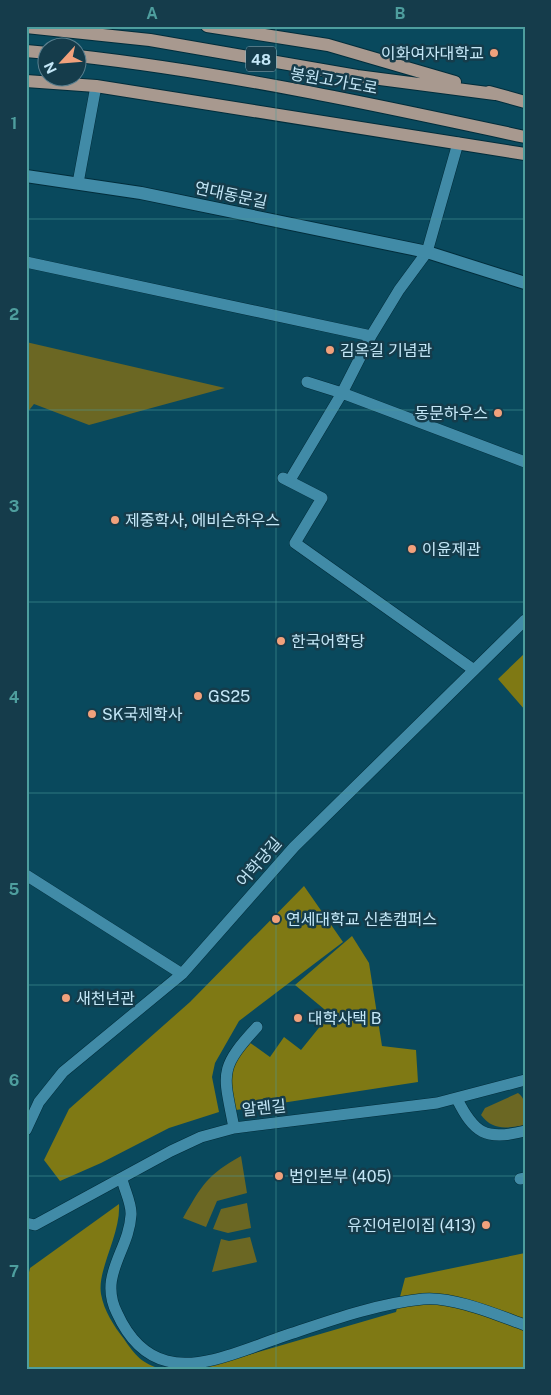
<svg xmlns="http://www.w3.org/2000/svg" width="551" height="1395" font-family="'Public Sans','Noto Sans KR',sans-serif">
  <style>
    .green { fill: #6b6723 }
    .forest { fill: #7f7914 }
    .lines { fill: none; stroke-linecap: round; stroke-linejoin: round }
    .lane-casing { stroke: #022d3b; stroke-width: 12 }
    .street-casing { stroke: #022d3b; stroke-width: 14 }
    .primary-casing { stroke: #022d3b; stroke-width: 14 }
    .lane { stroke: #418ba7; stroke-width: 11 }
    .street { stroke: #418ba7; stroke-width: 12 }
    .primary { stroke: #a8998f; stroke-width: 12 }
    .grid { fill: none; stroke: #4e9e9e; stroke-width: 1; stroke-opacity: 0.55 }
    .poi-dot { fill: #f1a17c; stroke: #153c4b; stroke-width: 2 }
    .labels { text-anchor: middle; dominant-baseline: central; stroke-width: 5; stroke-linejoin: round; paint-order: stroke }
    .shield { fill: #153c4b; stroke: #90b4c3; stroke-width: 1 }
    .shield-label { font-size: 15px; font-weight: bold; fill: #c4e7f7 }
    .poi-label { font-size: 16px; fill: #c4e7f7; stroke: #153c4b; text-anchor: start }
    .street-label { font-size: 16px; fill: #c4e7f7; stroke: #153c4b }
    .neatline { fill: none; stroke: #4e9e9e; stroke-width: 2 }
    .grid-label { font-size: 16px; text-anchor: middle; font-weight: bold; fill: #4e9e9e }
  </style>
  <rect width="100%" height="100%" fill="#09495d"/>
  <path class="green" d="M26 342 225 388 89 425 34 404 26 414Z
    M518 1093C528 1100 525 1114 525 1125 507 1128 493 1131 481 1115L485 1108Z
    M241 1156 247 1193 217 1201 206 1227 183 1218C202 1185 207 1175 241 1156Z
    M247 1203 251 1228 228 1233 213 1229 221 1209Z
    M250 1237 257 1262 212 1272 221 1239 229 1241Z"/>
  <path class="forest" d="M525 653V710L498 679Z
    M304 886 343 942 239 1021 215 1063 212 1077 219 1112 169 1128 101 1163 60 1181 44 1160 69 1109 190 1002Z
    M352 936 369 963 382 1046 416 1050 418 1082 236 1110C228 1077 229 1070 249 1042L270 1057 284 1037 301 1050 330 1014 295 985Z
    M119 1204C121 1234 97 1269 101 1294 104 1311 114 1326 124 1339 135 1355 142 1364 162 1369H26V1285L30 1268Z
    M525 1253V1369H200L396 1312 405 1278Z"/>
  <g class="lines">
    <defs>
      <path id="lane" d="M78 183 96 86
        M26 262 371 336
        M307 382 342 393 525 462
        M283 478 322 498 295 543 474 670
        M290 480 342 393 371 336 399 290 427 252 458 143
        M26 875 182 974
        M457 1099C474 1133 485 1141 525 1131
        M234 1128C224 1074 217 1070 257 1027
        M26 1130 39 1102 63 1072 182 974 294 847 525 620
        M122 1179C124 1189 132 1204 131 1215 129 1251 98 1275 117 1313 127 1335 143 1355 167 1361 201 1371 251 1347 284 1336 329 1321 375 1304 423 1299 453 1296 497 1315 525 1325
        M520 1179 525 1178
        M26 1223 35 1225 171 1151 201 1137 234 1128 437 1103 525 1080"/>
      <path id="street" d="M26 176 141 193 427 252 525 283"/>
      <path id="primary" d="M207 26 328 45 455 82
        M26 27 150 40 357 76 495 94
        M26 51 48 53
        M78 56C228 73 377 105 525 137
        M26 81 96 86 525 154
        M489 92 525 102"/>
    </defs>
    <use href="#lane" class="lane-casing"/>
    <use href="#street" class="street-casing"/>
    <use href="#primary" class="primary-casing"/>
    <use href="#lane" class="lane"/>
    <use href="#street" class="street"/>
    <use href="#primary" class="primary"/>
  </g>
  <path class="grid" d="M276 26V1369M26 219H525M26 410H525M26 602H525M26 793H525M26 985H525M26 1176H525"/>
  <g class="poi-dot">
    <circle cx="494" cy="53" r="5"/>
    <circle cx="330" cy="350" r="5"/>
    <circle cx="498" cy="413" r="5"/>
    <circle cx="115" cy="520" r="5"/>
    <circle cx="412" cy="549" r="5"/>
    <circle cx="281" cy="641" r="5"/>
    <circle cx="198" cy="696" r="5"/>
    <circle cx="92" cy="714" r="5"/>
    <circle cx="276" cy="919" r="5"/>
    <circle cx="66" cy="998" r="5"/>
    <circle cx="298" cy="1018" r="5"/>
    <circle cx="279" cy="1176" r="5"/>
    <circle cx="486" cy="1225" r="5"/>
  </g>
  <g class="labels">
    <rect class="shield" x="246" y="46.5" width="30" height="25" rx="4"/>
    <g class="shield-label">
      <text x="261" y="59">48</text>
    </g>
    <g class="poi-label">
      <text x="484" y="53" text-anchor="end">이화여자대학교</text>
      <text x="340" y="350">김옥길 기념관</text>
      <text x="488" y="413" text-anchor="end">동문하우스</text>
      <text x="125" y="520">제중학사, 에비슨하우스</text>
      <text x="422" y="549">이윤제관</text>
      <text x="291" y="641">한국어학당</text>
      <text x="208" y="696">GS25</text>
      <text x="102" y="714">SK국제학사</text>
      <text x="286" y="919">연세대학교 신촌캠퍼스</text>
      <text x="76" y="998">새천년관</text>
      <text x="308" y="1018">대학사택 B</text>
      <text x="289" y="1176">법인본부 (405)</text>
      <text x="476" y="1225" text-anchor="end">유진어린이집 (413)</text>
    </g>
    <g class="street-label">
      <text transform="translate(334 81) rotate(10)">봉원고가도로</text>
      <text transform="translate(231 195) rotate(12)">연대동문길</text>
      <text transform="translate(259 862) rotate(-49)">어학당길</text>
      <text transform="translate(264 1108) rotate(-6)">알렌길</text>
    </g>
  </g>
  <rect width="551" height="1395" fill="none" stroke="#153c4b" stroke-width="55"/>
  <g transform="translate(62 62) rotate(244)"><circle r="24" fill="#153c4b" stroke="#5b8090"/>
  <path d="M0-4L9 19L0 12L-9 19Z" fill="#f1a17c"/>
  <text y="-8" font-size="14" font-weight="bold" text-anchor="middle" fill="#c4e7f7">N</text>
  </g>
  <rect x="28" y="28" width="496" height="1340" class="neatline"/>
  <g class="grid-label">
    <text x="152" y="19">A</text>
    <text x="400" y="19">B</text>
    <text x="14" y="129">1</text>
    <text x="14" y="320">2</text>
    <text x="14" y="512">3</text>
    <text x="14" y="703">4</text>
    <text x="14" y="895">5</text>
    <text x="14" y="1086">6</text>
    <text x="14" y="1277">7</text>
  </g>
</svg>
